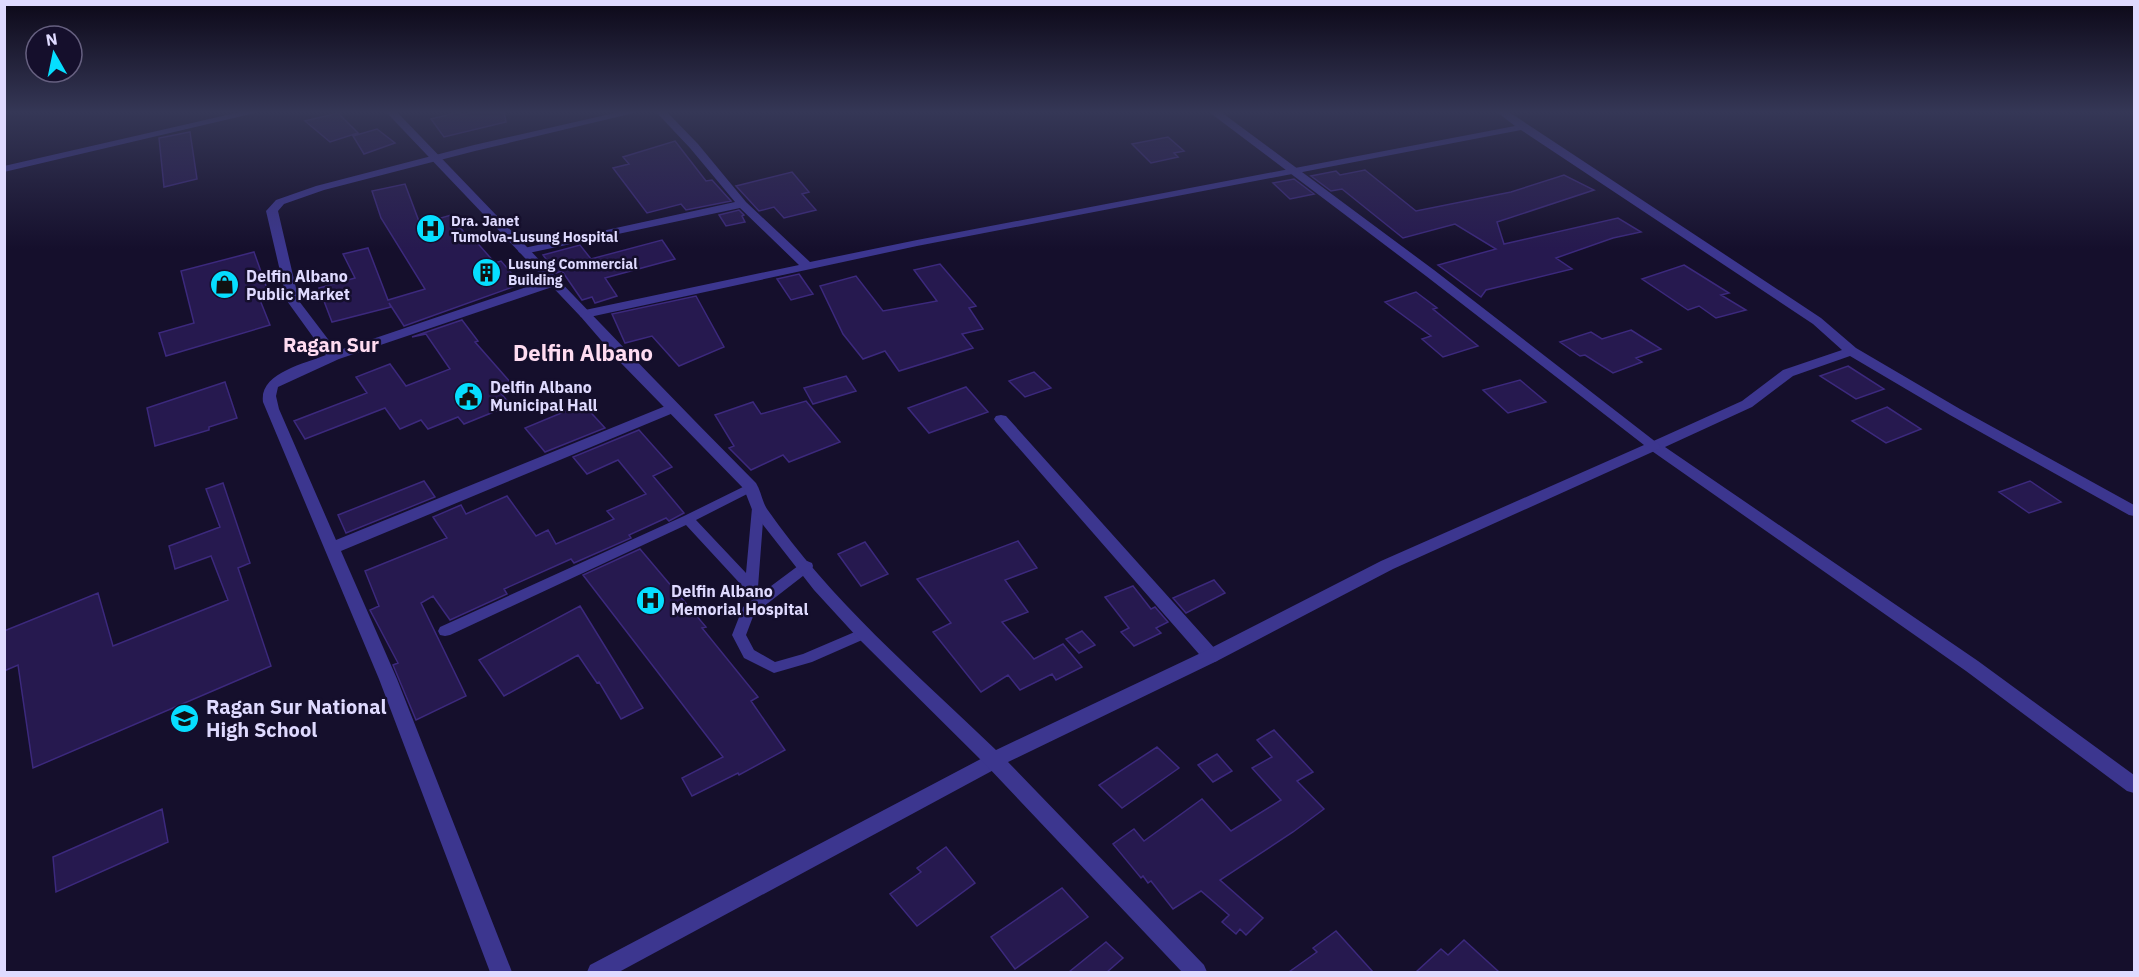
<svg xmlns="http://www.w3.org/2000/svg" width="2139" height="977" font-family="'IBM Plex Sans',sans-serif">
  <style>
    .building { fill: #26194f; stroke: #3c297d; stroke-width: 1.5 }
    .lines { fill: none; stroke-linecap: round; stroke-linejoin: round }
    .service { fill: #3c368f; fill-rule: evenodd }
    .minor { fill: #3c368f; fill-rule: evenodd }
    .tertiary { fill: #3c368f; fill-rule: evenodd }
    .labels { text-anchor: middle; dominant-baseline: central; stroke-width: 5; stroke-linejoin: round; paint-order: stroke }
    .far-poi-label { font-size: 14px; font-weight: bold; fill: #dfdaff; stroke: #150f2c; text-anchor: start }
    .poi-label { font-size: 16px; font-weight: bold; fill: #dfdaff; stroke: #150f2c; text-anchor: start }
    .quarter-label { font-size: 20px; font-weight: bold; fill: #ffdcf1; stroke: #150f2c }
    .near-poi-label { font-size: 20px; font-weight: bold; fill: #dfdaff; stroke: #150f2c; text-anchor: start }
    .district-label { font-size: 22px; font-weight: bold; fill: #ffdcf1; stroke: #150f2c }
  </style>
  <rect width="100%" height="100%" fill="#150f2c"/>
  <path class="building" d="M459 112 461 115 474 112H504L506 122 444 137 431 119Z
    M338 113 358 133 330 142 305 121Z
    M377 129 395 143 364 154 353 136Z
    M190 132 197 179 164 187 159 138Z
    M1168 137 1184 151 1174 153 1178 157 1151 163 1132 144Z
    M675 141 706 181 712 180 731 201 686 210 681 204 647 213 613 168 629 164 623 157Z
    M1365 170 1416 211 1511 192 1564 175 1594 190 1497 222 1504 244 1618 218 1641 232 1613 238 1556 258 1572 269 1486 290 1481 297 1438 265 1496 249 1455 224 1403 238 1342 189 1331 191 1311 176 1336 171 1340 175Z
    M792 172 809 192 802 194 816 210 784 218 774 207 759 211 736 186Z
    M1294 179 1314 194 1290 199 1273 183Z
    M405 184 420 224 451 215 469 239 473 238 495 263 501 261 521 284 404 326 389 303 391 307 332 322 319 288 355 278 343 254 368 248 388 300 425 289 381 218 372 191Z
    M739 210 744 215 742 216 745 222 726 226 719 215Z
    M662 240 675 259 605 278 617 296 595 303 592 297 582 300 562 271 556 273 543 255 580 245 591 259Z
    M254 252 270 297 260 300 270 325 166 356 159 333 194 323 181 271Z
    M940 264 976 306 969 308 983 329 962 334 973 348 899 371 885 351 863 359 843 334 820 286 856 276 883 311 937 301 914 270Z
    M1684 265 1729 293 1721 295 1746 310 1716 318 1699 306 1688 310 1642 279Z
    M799 274 813 294 791 300 777 279Z
    M1416 292 1437 308 1433 309 1478 346 1443 357 1422 339 1431 336 1385 302Z
    M696 296 724 347 679 366 652 336 625 343 612 314Z
    M462 320 478 341 475 342 511 383 497 389 511 405 464 424 458 417 428 429 421 420 400 429 385 408 305 439 294 421 367 393 356 377 390 364 406 386 450 369 426 334 412 337Z
    M1631 330 1661 349 1636 358 1642 362 1613 373 1585 355 1580 356 1560 342 1591 332 1602 339Z
    M1848 366 1884 389 1856 399 1820 376Z
    M1034 372 1051 388 1025 397 1009 381Z
    M846 376 856 391 813 404 804 388Z
    M1520 380 1546 402 1508 413 1483 390Z
    M225 382 237 418 209 427V430L155 446 147 408Z
    M966 387 988 412 929 433 908 408Z
    M806 401 840 442 789 462 783 455 751 470 729 448 734 446 715 415 753 402 761 414Z
    M583 404 605 428 545 452 525 428Z
    M1887 407 1921 429 1886 443 1852 421Z
    M639 430 672 467 653 476 684 513 669 521 666 518 629 535 631 538 574 563 571 559 504 589 507 594 450 620 433 596 421 603 466 696 416 720 393 665 398 663 370 610 379 606 365 571 447 538 433 517 461 505 466 514 507 496 536 536 548 530 556 544 614 519 607 511 646 494 618 460 587 474 573 457Z
    M424 481 435 497 346 533 338 515Z
    M2030 481 2061 502 2029 513 1999 492Z
    M223 483 250 563 238 568 271 666 33 768 18 665 4 671V631L98 593 113 646 228 600 211 556 175 569 169 546 220 527 206 489Z
    M1018 541 1037 568 1005 580 1028 612 1002 622 1034 659 1063 644 1082 667 1056 680 1052 674 1020 690 1008 675 981 692 933 632 951 623 917 579Z
    M865 542 888 574 861 586 838 554Z
    M640 549 706 627 702 628 758 697 751 701 785 750 739 775 738 773 692 796 682 778 723 757 583 575Z
    M1214 580 1225 593 1186 613 1173 598Z
    M1133 586 1151 609 1155 607 1168 622 1156 628 1161 633 1134 646 1121 632 1129 628 1105 597Z
    M580 606 643 708 621 719 599 682 597 683 578 655 504 696 479 660Z
    M1082 631 1095 645 1079 653 1066 639Z
    M1274 730 1313 772 1297 781 1324 809 1293 832 1220 880 1263 918 1246 935 1240 929 1236 934 1222 922 1229 915 1201 891 1173 909 1151 881 1148 883 1143 876 1141 878 1113 844 1134 829 1144 841 1202 799 1231 831 1281 800 1252 768 1272 757 1257 740Z
    M1157 747 1179 768 1122 808 1099 785Z
    M1217 754 1232 771 1213 782 1198 765Z
    M162 809 168 842 56 892 53 857Z
    M946 847 975 883 917 926 890 894 921 872 917 868Z
    M1062 888 1088 917 1015 969 991 937Z
    M1336 931 1373 972H1289L1317 952 1313 948Z
    M1464 940 1499 972H1416L1441 949 1448 955Z
    M1106 942 1123 958 1107 972H1069Z"/>
  <g class="lines">
    <path class="service" d="M751 483 755 484 757 487 755 490 696 520 746 573 752 508 758 504 762 505 764 508 758 587 756 590H746L686 525 450 635 445 636 440 635 438 631 440 627 684 516Z
      M807 561 812 563 813 566 812 569 754 614 746 635 754 650 775 662 803 654 864 628 869 629 871 633 869 637 812 662 774 673 744 658 732 635 743 607 802 563Z"/>
    <path class="minor" d="M240 112H259L4 172V166Z
      M619 112H638L475 151 324 190 284 204 278 211 299 301 337 351 550 279 554 278 560 282 558 285 339 359 278 387 276 396 279 409 336 540 668 405 673 404 680 408 678 411 341 551 397 679 512 972H490L379 679 263 402C259 373 304 364 326 355L287 301 266 211 276 200 316 186 474 145Z
      M656 112H667L698 144 746 202 810 262 917 240 1515 126 1497 112H1509L1821 318 1856 348 1960 409 2134 505V516L2129 515 1950 415 1850 356 1793 376 1752 407 1665 447 1978 661 2134 775V793L2127 791 1966 671 1649 449 1647 446 1649 443 1742 401 1783 370 1842 350 1813 324 1521 130 917 246 585 318 581 317 579 314 581 311 585 310 799 265 740 208 524 254 520 253 518 251 524 248 735 202 690 148Z
      M1001 415 1006 416 1217 651 1220 656 1217 661 1211 663 1205 661 996 422 994 419 996 416Z
      M994 752 1001 754 1003 760 1001 766 619 972H587L590 965Z"/>
    <path class="tertiary" d="M386 112H397C517 236 635 361 756 483 761 491 762 501 767 509 830 600 917 674 996 750L1205 651 1381 561 1644 445 1426 276 1209 112H1221L1434 270 1661 446 1659 449 1393 569 1217 661 1008 762 1204 965 1207 972H1182L987 766 858 638 814 590 753 512 744 489 619 361 581 317Z"/>
  </g>
  <linearGradient id="sky" x2="0" y2="1"><stop stop-color="#0c0818"/><stop offset="0.45" stop-color="#353756"/><stop offset="1" stop-color="#353756" stop-opacity="0"/></linearGradient>
  <rect width="2139" height="249" fill="url(#sky)"/>
  <defs>
    <symbol id="hospital-disc" viewBox="-11 -11 22 22"><circle r="9.5" fill="#06deff" stroke="#150f2c"/><path d="M-5-5h3v3.5h4V-5h3V5h-3V1.5h-4V5h-3Z" fill="#111"/></symbol>
    <symbol id="building-disc" viewBox="-11 -11 22 22"><circle r="9.5" fill="#06deff" stroke="#150f2c"/><path d="M-4-6H4V6H1V3H-1V6H-4ZM-2.5-4.3h1.7v1.8h-1.7ZM.8-4.3h1.7v1.8H.8ZM-2.5-1h1.7V.8h-1.7ZM.8-1h1.7V.8H.8Z" fill="#111"/></symbol>
    <symbol id="shop-disc" viewBox="-11 -11 22 22"><circle r="9.5" fill="#06deff" stroke="#150f2c"/><path d="M-5-2.5h2.3a2.7 3.5 0 0 1 5.4 0H5L5.5 6h-11ZM-1.5-2.5h3a1.5 2.3 0 0 0-3 0Z" fill="#111"/></symbol>
    <symbol id="civic-disc" viewBox="-11 -11 22 22"><circle r="9.5" fill="#06deff" stroke="#150f2c"/><path d="M-.6-6.5H3V-4.5H.6V-3L4-1V1h2V6H-6V1h2V-1L-.6-3ZM-1.2 2.5V6h2.4V2.5Z" fill="#111"/></symbol>
    <symbol id="school-disc" viewBox="-11 -11 22 22"><circle r="9.5" fill="#06deff" stroke="#150f2c"/><path d="M0-5L7-2L0 1L-7-2ZM-4 1L0 2.5L4 1V4Q0 6-4 4Z" fill="#111"/></symbol>
  </defs>
  <g fill-rule="evenodd">
    <use href="#hospital-disc" x="414" y="212" width="33" height="33"/>
    <use href="#building-disc" x="470" y="256" width="33" height="33"/>
    <use href="#shop-disc" x="208" y="268" width="33" height="33"/>
    <use href="#civic-disc" x="452" y="380" width="33" height="33"/>
    <use href="#hospital-disc" x="634" y="584" width="33" height="33"/>
    <use href="#school-disc" x="168" y="702" width="33" height="33"/>
  </g>
  <g class="labels">
    <g class="far-poi-label">
      <text x="451" y="221">Dra. Janet<tspan x="451" dy="16">Tumolva-Lusung Hospital</tspan></text>
      <text x="508" y="264">Lusung Commercial<tspan x="508" dy="16">Building</tspan></text>
    </g>
    <g class="poi-label">
      <text x="246" y="276">Delfin Albano<tspan x="246" dy="18">Public Market</tspan></text>
      <text x="490" y="387">Delfin Albano<tspan x="490" dy="18">Municipal Hall</tspan></text>
      <text x="671" y="591">Delfin Albano<tspan x="671" dy="18">Memorial Hospital</tspan></text>
    </g>
    <g class="quarter-label">
      <text x="331" y="344">Ragan Sur</text>
    </g>
    <g class="near-poi-label">
      <text x="206" y="706">Ragan Sur National<tspan x="206" dy="23">High School</tspan></text>
    </g>
    <g class="district-label">
      <text x="583" y="352">Delfin Albano</text>
    </g>
  </g>
  <rect width="2139" height="977" fill="none" stroke="#dfdaff" stroke-width="12"/>
  <g transform="translate(54 54) rotate(351)"><circle r="28" fill="#150f2c" stroke="#666080" stroke-width="1.5"/>
  <path d="M0-4.5L10 22L0 15L-10 22Z" fill="#06deff"/>
  <text y="-9" font-size="16" font-weight="bold" text-anchor="middle" fill="#dfdaff">N</text>
  </g>
</svg>
